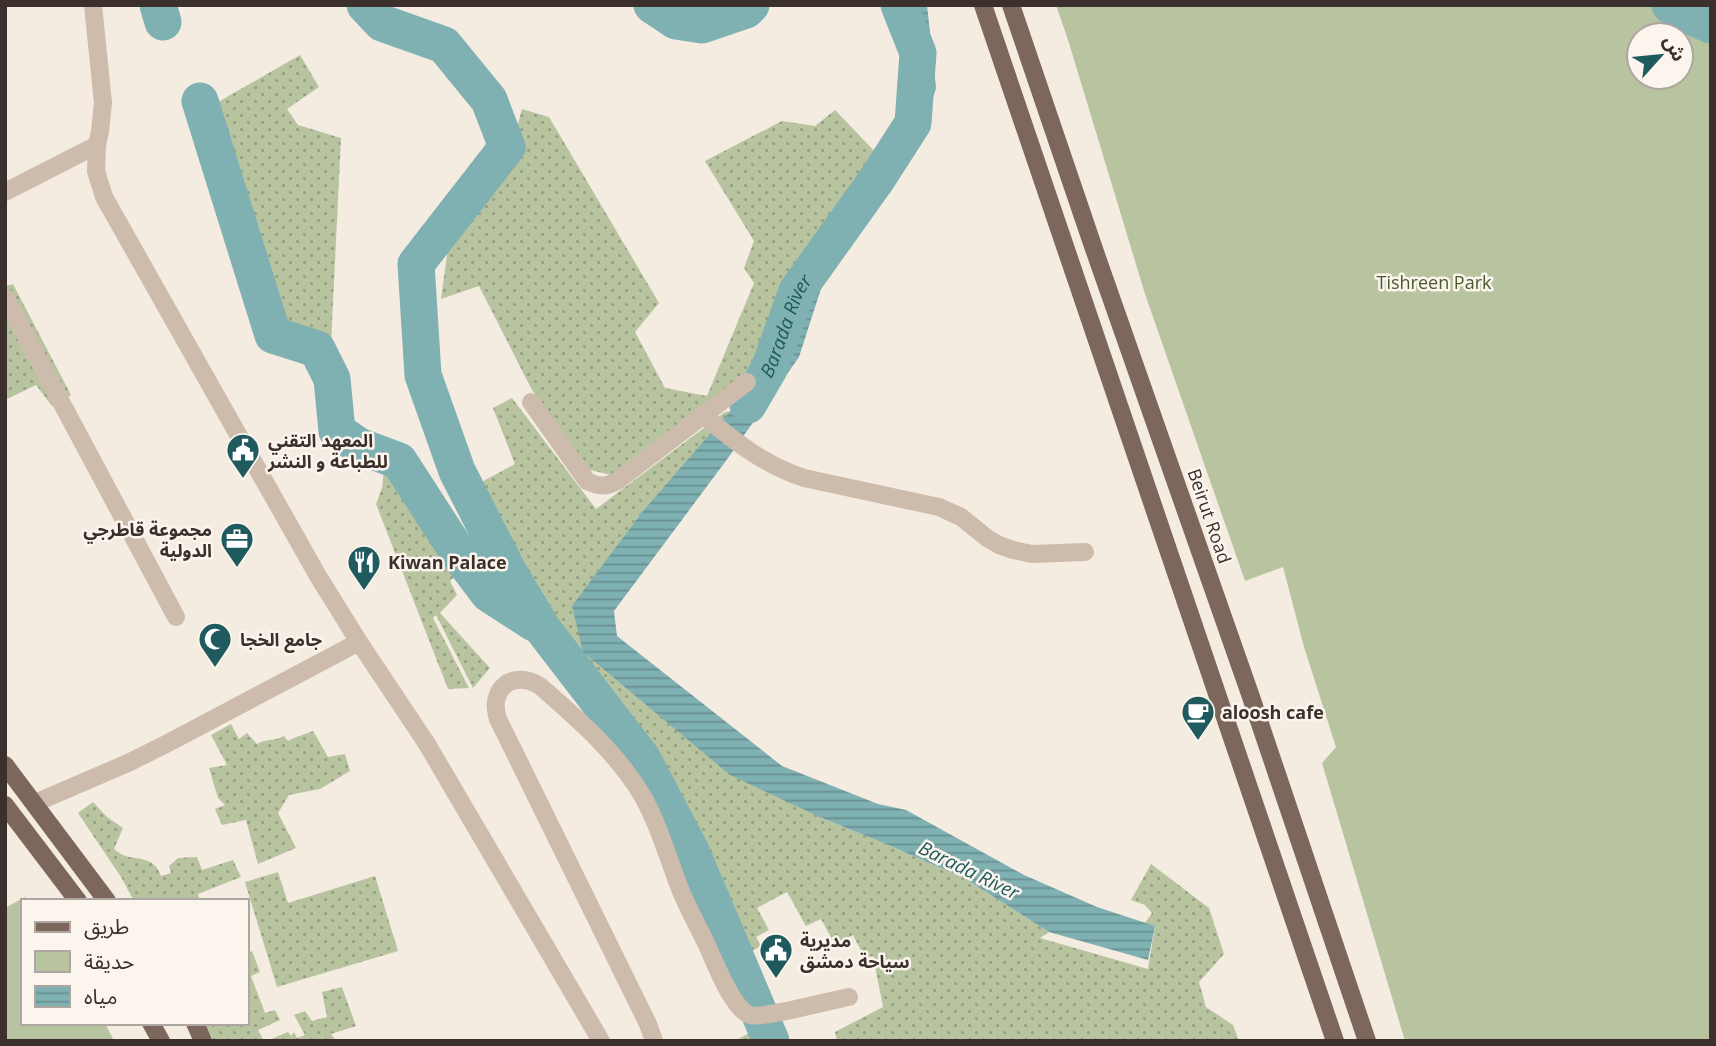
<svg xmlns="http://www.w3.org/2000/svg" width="1716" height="1046" font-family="'Open Sans','Noto Sans Arabic',sans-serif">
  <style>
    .grass { fill: url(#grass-dots) }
    .park { fill: #b8c4a0; fill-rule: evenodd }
    .water { fill: url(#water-rules) }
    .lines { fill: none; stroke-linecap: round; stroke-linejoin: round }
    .river { stroke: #7fb0b2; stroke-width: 37 }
    .minor { stroke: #cdbbac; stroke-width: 18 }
    .major { stroke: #7d675c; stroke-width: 18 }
    .labels { text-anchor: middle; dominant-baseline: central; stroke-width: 5; stroke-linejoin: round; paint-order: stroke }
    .park-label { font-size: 18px; fill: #4a5a2e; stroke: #fbf5ee }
    .poi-label { font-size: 18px; font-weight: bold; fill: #3b302b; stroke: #fbf5ee; text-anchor: start }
    .street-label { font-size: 18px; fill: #3b302b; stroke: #fbf5ee }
    .water-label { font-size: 19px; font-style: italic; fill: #1f5a5e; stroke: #fbf5ee }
  </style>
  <defs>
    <pattern id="grass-dots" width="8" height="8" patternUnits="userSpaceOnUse" patternTransform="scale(1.75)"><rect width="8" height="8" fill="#b8c4a0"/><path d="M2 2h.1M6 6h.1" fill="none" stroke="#97a083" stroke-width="1.8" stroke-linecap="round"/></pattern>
    <pattern id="water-rules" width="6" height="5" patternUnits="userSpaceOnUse" patternTransform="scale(1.75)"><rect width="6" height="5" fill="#7fb0b2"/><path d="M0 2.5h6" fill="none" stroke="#699091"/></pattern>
  </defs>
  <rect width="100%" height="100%" fill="#f4ebe1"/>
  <path class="grass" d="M652 5H751L746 10 702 25 676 21Z
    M300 55 319 87 287 109 298 125 341 138 330 364 319 345 277 331 206 109Z
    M522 109 549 117 659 303 635 332 665 388 707 396 754 283 744 268 754 241 705 161 782 121 815 126 835 110 881 158 789 289 755 378 746 379 615 476 582 468 531 388 479 286 441 299 448 248 511 150Z
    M13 284 71 395 52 406 36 385 5 400V286Z
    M512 398 596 509 725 412 731 411 642 512 573 606 822 818 886 844 964 878 1049 932 1040 938 1148 969 1155 926 1145 923 1152 913 1145 905 1131 900 1151 864 1209 908 1224 954 1199 982 1206 1007 1233 1025 1239 1041H837L835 1032 883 1007 873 956 865 958 853 935 835 945 821 919 806 926 787 892 757 908 769 930 756 937 761 946 739 958 706 864 653 750 574 657 490 521 474 486 515 464 493 408Z
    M385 460 396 467C412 490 457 549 459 573L450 581 457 595 440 613 490 668 473 688 436 615 433 618 469 688 448 689 376 504 382 488Z
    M231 724 239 739 247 733 257 744C265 739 275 741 284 736L288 741 294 738 313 731 328 757 345 754 350 771 320 789 289 795 278 813 296 848 258 864 246 820 222 825 215 809 225 805 218 798 209 768 227 765 211 735Z
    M93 802 107 817 123 828 114 849C118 852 123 856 129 857 143 859 156 860 161 876L171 873 169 866 178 858 197 857 202 870 233 860 241 877 198 894 200 901H134L121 877 78 813Z
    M278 872 288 903 375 876 398 951 277 987 245 882Z
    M252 951 260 972 251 976 265 1013 275 1010 280 1020 258 1030 264 1041H214L204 1023H247V953Z
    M342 987 356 1026 331 1034 336 1041H266L288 1032 291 1036 294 1032 297 1038 305 1035 294 1015 305 1011 312 1021 327 1017 322 992Z
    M759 1028 763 1041H734Z"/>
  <path class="park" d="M1056 5H1711V1041H1405L1322 763 1336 747 1304 647 1283 567 1245 581 1145 294 1069 43ZM1639 35H1681V77H1639Z
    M25 897 28 901H23V1023H105L114 1041H5V908Z"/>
  <path class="water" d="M899 5H927L936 88 916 152 828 267 799 357 728 458 614 611 617 636 782 766 878 804 906 810 1024 875 1097 907 1155 926 1148 960 1049 932 964 878 886 844 822 818 730 775 583 652 572 606 642 512 715 428 769 369 797 291 877 179 913 123 918 53Z"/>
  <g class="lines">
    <g class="river">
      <path d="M158 5 163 22"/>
      <path d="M365 5 382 23 444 45 489 100 507 147 416 264 423 375 457 471 508 571 542 628 642 758 691 851 771 1041"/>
      <path d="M652 5 676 21 702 25 746 10 751 5"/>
      <path d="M1670 5 1673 8 1711 25"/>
      <path d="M200 101 273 335 317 349 332 379 337 431 359 446 399 461 461 557 489 594 534 623"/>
      <path id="s1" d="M748 405 769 369 797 291 877 179 913 123 918 53 899 5"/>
    </g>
    <path class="minor" d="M93 5 103 103 100 131 97 145 96 171 104 197 318 576 359 642 427 744 601 1041
      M5 192 97 145
      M5 297 176 617
      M531 402 587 481C599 487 606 487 617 481L747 382
      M703 415C735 442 765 465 804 478L939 507 961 517 987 538 999 545 1013 550 1032 554 1085 552
      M35 803 128 763 168 743 359 642
      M654 1041 648 1024 498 719C488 689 513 669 540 686 578 719 616 752 642 795 659 825 668 858 680 889 688 908 697 925 706 943 714 960 732 1009 750 1015 762 1019 832 1000 849 997"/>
    <path class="major" d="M983 5 1335 1041
      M1011 5 1094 249 1250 694 1367 1041
      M5 765 107 901
      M5 805 78 901
      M151 1023 161 1041
      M195 1023 203 1041"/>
  </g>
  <defs>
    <symbol id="civic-pin" viewBox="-11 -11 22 30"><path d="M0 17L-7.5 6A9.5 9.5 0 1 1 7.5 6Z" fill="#1f5a5e" stroke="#fbf5ee"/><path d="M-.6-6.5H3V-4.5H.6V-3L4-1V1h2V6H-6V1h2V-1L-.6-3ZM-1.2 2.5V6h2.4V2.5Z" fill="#fff"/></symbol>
    <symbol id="office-pin" viewBox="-11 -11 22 30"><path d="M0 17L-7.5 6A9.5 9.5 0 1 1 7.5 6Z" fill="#1f5a5e" stroke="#fbf5ee"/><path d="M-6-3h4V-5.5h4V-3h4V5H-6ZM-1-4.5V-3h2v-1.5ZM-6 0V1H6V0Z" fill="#fff"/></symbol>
    <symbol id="restaurant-pin" viewBox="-11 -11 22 30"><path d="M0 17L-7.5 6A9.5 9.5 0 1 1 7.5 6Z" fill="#1f5a5e" stroke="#fbf5ee"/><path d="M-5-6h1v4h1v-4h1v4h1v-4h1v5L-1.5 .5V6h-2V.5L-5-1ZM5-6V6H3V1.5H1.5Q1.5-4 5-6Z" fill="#fff"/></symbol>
    <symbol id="mosque-pin" viewBox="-11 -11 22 30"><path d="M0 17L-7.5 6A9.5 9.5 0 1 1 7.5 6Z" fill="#1f5a5e" stroke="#fbf5ee"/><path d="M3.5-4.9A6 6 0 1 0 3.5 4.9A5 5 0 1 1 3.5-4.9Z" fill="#fff"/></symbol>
    <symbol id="cafe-pin" viewBox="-11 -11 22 30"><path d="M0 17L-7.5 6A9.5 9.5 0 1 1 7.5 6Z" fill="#1f5a5e" stroke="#fbf5ee"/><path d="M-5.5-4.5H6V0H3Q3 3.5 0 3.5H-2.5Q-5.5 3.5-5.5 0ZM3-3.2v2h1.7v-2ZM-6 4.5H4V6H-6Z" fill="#fff"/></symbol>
  </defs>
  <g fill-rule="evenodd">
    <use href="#civic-pin" x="224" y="431" width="38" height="52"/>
    <use href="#office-pin" x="218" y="520" width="38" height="52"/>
    <use href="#restaurant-pin" x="345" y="543" width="38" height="52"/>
    <use href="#mosque-pin" x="196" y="620" width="38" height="52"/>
    <use href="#cafe-pin" x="1179" y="693" width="38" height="52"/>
    <use href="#civic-pin" x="757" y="931" width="38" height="52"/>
  </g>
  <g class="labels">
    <g class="park-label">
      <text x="1434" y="282">Tishreen Park</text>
    </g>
    <g class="poi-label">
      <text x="268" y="440">المعهد التقني<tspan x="268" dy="21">للطباعة و النشر</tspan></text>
      <text x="212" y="529" text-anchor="end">مجموعة قاطرجي<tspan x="212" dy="21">الدولية</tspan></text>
      <text x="388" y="562">Kiwan Palace</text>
      <text x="240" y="639">جامع الخجا</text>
      <text x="1222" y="712">aloosh cafe</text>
      <text x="800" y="940">مديرية<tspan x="800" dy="21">سياحة دمشق</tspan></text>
    </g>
    <g class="street-label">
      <text transform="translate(1210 516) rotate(71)">Beirut Road</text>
    </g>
    <g class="water-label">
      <text stroke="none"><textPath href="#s1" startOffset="88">Barada River</textPath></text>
      <text transform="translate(969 870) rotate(26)">Barada River</text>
    </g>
  </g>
  <rect width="1716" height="1046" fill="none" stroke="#3b302b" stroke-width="14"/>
  <rect x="21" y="899" width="228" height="126" fill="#fbf5ee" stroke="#aea6a0" stroke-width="2"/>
  <rect x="35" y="922" width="35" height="10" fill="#7d675c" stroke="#aea6a0" stroke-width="2"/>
  <text x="84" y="934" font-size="21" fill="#3b302b">طريق</text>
  <rect x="35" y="951" width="35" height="21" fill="#b8c4a0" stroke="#aea6a0" stroke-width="2"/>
  <text x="84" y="969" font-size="21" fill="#3b302b">حديقة</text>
  <rect x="35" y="986" width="35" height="21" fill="url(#water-rules)" stroke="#aea6a0" stroke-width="2"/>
  <text x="84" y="1004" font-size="21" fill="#3b302b">مياه</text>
  <g transform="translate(1660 56) rotate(63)"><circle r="33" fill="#fbf5ee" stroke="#aea6a0" stroke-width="2"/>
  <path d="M0-5L12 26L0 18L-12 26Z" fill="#1f5a5e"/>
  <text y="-10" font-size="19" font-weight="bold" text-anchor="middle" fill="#3b302b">ش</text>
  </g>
</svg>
